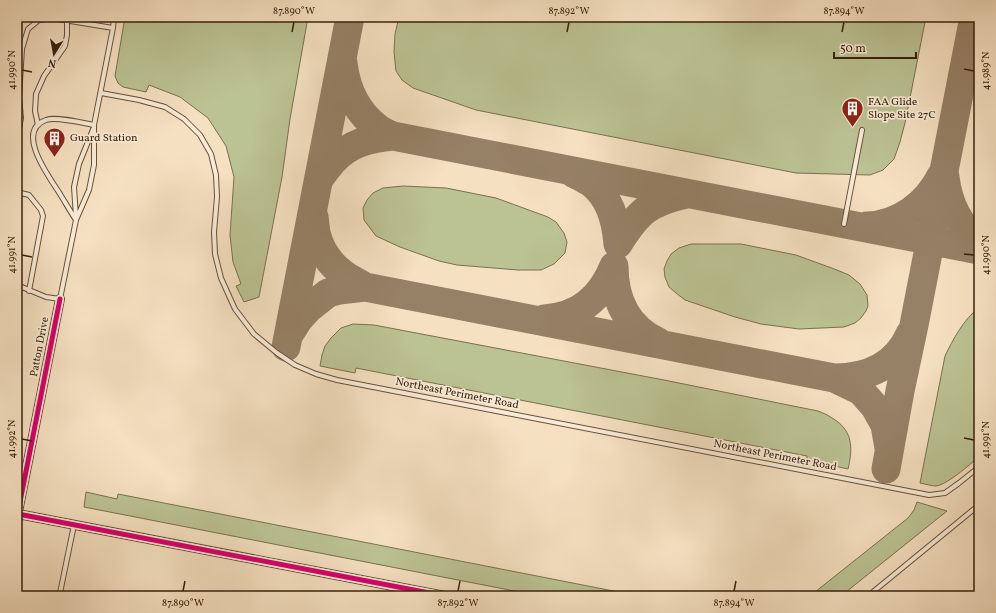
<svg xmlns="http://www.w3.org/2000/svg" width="996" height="613" font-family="Vollkorn,serif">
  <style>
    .grass { fill: #bbc293; stroke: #7a714f }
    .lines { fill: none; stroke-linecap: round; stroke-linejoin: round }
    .taxiway { stroke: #968066; stroke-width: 29 }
    .service-casing { stroke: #675038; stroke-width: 6 }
    .minor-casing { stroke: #675038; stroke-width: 10 }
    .service { stroke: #f8ebd7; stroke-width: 4 }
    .minor { stroke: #f8ebd7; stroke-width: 8 }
    .cycleway-casing { stroke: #f8ebd7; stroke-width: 8 }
    .cycleway { stroke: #d6006c; stroke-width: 5 }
    .ticks { fill: none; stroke: #38200b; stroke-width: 1.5 }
    .labels { text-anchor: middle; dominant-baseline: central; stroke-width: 3.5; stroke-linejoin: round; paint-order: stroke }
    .poi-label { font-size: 11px; fill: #38200b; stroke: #f8ebd7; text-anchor: start }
    .street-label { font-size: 11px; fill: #38200b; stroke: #f8ebd7 }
    .neatline { fill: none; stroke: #38200b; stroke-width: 1.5 }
    .ticks-label { font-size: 10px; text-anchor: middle; fill: #38200b }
  </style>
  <rect width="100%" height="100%" fill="#f5e0c1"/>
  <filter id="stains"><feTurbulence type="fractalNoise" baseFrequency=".005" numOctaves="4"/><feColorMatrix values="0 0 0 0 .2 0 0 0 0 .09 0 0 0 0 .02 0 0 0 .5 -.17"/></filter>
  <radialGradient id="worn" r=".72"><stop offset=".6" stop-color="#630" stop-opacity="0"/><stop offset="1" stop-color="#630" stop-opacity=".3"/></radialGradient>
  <path class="grass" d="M125 17H308L290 119 282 177 259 297 244 302 236 286 241 284 233 262 230 235 234 177 226 146 208 118 180 97 149 85 146 92 123 87 118 83 115 76Z
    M399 17H926L905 123 900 142 894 159 883 170 870 175 796 173 476 110 413 88 402 80 396 71 394 52 395 34Z
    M403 186 446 188 496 198 548 217 556 222 564 233 567 242 565 253 554 264 541 270H518L457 265 439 261 400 247 376 236 364 220 363 208 367 200 373 193 383 188Z
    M691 244H741L796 255 837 270 849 275 860 284 867 295 868 306 866 311 861 318 855 323 844 327 799 329 761 324 735 317 685 300 676 293 669 287 665 277 664 269 667 261 671 254 679 248Z
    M979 308V457C970 464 947 485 936 486 932 486 925 484 920 483L945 356C952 341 965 317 979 308Z
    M353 324 374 325 664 380 818 411C823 413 828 415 832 418 853 430 853 448 848 469L807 460V456L356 368 355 373 320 366 322 355 325 346 331 338 341 328Z
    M86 492 117 499 118 494 639 596H540L84 507Z
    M917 502 947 511 841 596H810L908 518 914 510Z"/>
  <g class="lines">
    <path class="taxiway" d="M343 63C346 89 357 113 379 129 383 132 388 134 393 136
      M573 173C579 176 585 179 590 182 610 197 616 220 618 244 638 212 649 202 686 194
      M945 177C948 203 958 225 979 242
      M320 178C324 172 329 166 333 161 350 143 370 138 393 136L979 250
      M867 226C899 225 927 204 941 176
      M365 287 834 378
      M544 319C579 317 601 298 614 266 614 299 626 327 658 342
      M290 333 299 319 309 308 328 293 339 290 365 287C357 282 348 278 341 272 330 264 320 249 317 236 315 230 315 223 314 217
      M286 347 350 17
      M889 448 885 425 875 407 861 391 834 378C868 378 896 366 910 334
      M886 469 900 391 914 325 974 17"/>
    <defs>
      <path id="service" d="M101 93 139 100 165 107 184 119 200 135 211 154 216 175 217 197 214 232 215 254 221 278 235 309 254 334 277 353 295 365 316 374 337 380 929 495 945 493 959 483 979 467
        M38 125 35 111 36 94 44 76 65 46 67 35V20
        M17 139 21 118 19 97 22 49 28 29 39 20 52 18 113 28
        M17 192 29 195 41 210 43 216 29 291
        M76 217 74 187 79 164 94 127
        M76 220C70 211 65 202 60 194 50 178 14 131 46 120 56 116 83 123 94 125
        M844 224 862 130
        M17 285 46 297 60 299 76 220 89 190 94 165V125L113 28 114 17
        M74 525 60 593 76 596
        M868 596 979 505"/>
      <path id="minor" d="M18 514 445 596
        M17 517 60 299"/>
    </defs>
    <use href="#service" class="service-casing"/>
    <use href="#minor" class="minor-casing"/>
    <use href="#service" class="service"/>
    <use href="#minor" class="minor"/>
    <defs>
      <path id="cycleway" d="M18 514 445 596
        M17 517 60 299"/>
    </defs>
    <use href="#cycleway" class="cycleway-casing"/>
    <use href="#cycleway" class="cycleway"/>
  </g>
  <path class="ticks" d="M292 32 294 22M567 32 569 22M842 32 844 22M964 69 974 71M22 70 32 72M964 254 974 255M22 255 32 257M964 438 974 440M22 439 32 441M183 591 185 581M458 591 460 581M734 591 736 581"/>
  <defs>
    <symbol id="building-pin" viewBox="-11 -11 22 30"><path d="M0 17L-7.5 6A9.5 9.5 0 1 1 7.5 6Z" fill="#8f2418" stroke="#f8ebd7"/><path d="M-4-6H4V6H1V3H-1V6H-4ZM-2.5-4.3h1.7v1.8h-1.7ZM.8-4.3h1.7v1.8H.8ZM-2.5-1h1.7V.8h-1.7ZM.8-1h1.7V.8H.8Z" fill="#fff"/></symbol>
  </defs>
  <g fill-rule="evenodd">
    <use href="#building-pin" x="840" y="96" width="25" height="34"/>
    <use href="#building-pin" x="42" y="126" width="25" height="34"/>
  </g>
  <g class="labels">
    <g class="poi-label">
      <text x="868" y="102">FAA Glide<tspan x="868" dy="13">Slope Site 27C</tspan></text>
      <text x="70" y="138">Guard Station</text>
    </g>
    <g class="street-label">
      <text transform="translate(40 347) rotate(-79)">Patton Drive</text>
      <text transform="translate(457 394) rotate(11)">Northeast Perimeter Road</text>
      <text transform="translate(775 456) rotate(11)">Northeast Perimeter Road</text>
    </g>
  </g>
  <rect width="996" height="613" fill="none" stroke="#f5e0c1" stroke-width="44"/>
  <g transform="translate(54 54) rotate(191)" stroke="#f8ebd7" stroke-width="3" paint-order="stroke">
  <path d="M0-3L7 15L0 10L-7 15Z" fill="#38200b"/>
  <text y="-6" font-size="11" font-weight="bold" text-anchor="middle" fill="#38200b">N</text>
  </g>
  <path d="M834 52v6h82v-6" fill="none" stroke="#38200b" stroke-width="2"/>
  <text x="840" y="52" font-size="12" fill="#38200b" stroke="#f8ebd7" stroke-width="3" paint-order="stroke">50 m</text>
  <rect x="22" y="22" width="952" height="569" class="neatline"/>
  <g class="ticks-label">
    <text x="294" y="14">87.890°W</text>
    <text x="569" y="14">87.892°W</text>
    <text x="844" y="14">87.894°W</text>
    <text transform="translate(11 70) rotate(-90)" y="4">41.990°N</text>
    <text transform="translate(985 71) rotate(-90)" y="4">41.989°N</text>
    <text transform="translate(11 255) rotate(-90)" y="4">41.991°N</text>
    <text transform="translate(985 255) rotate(-90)" y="4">41.990°N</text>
    <text transform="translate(11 439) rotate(-90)" y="4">41.992°N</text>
    <text transform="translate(985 440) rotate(-90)" y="4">41.991°N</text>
    <text x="183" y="606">87.890°W</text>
    <text x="458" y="606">87.892°W</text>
    <text x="734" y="606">87.894°W</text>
  </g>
  <rect width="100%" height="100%" filter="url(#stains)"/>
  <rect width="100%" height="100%" fill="url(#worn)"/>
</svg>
